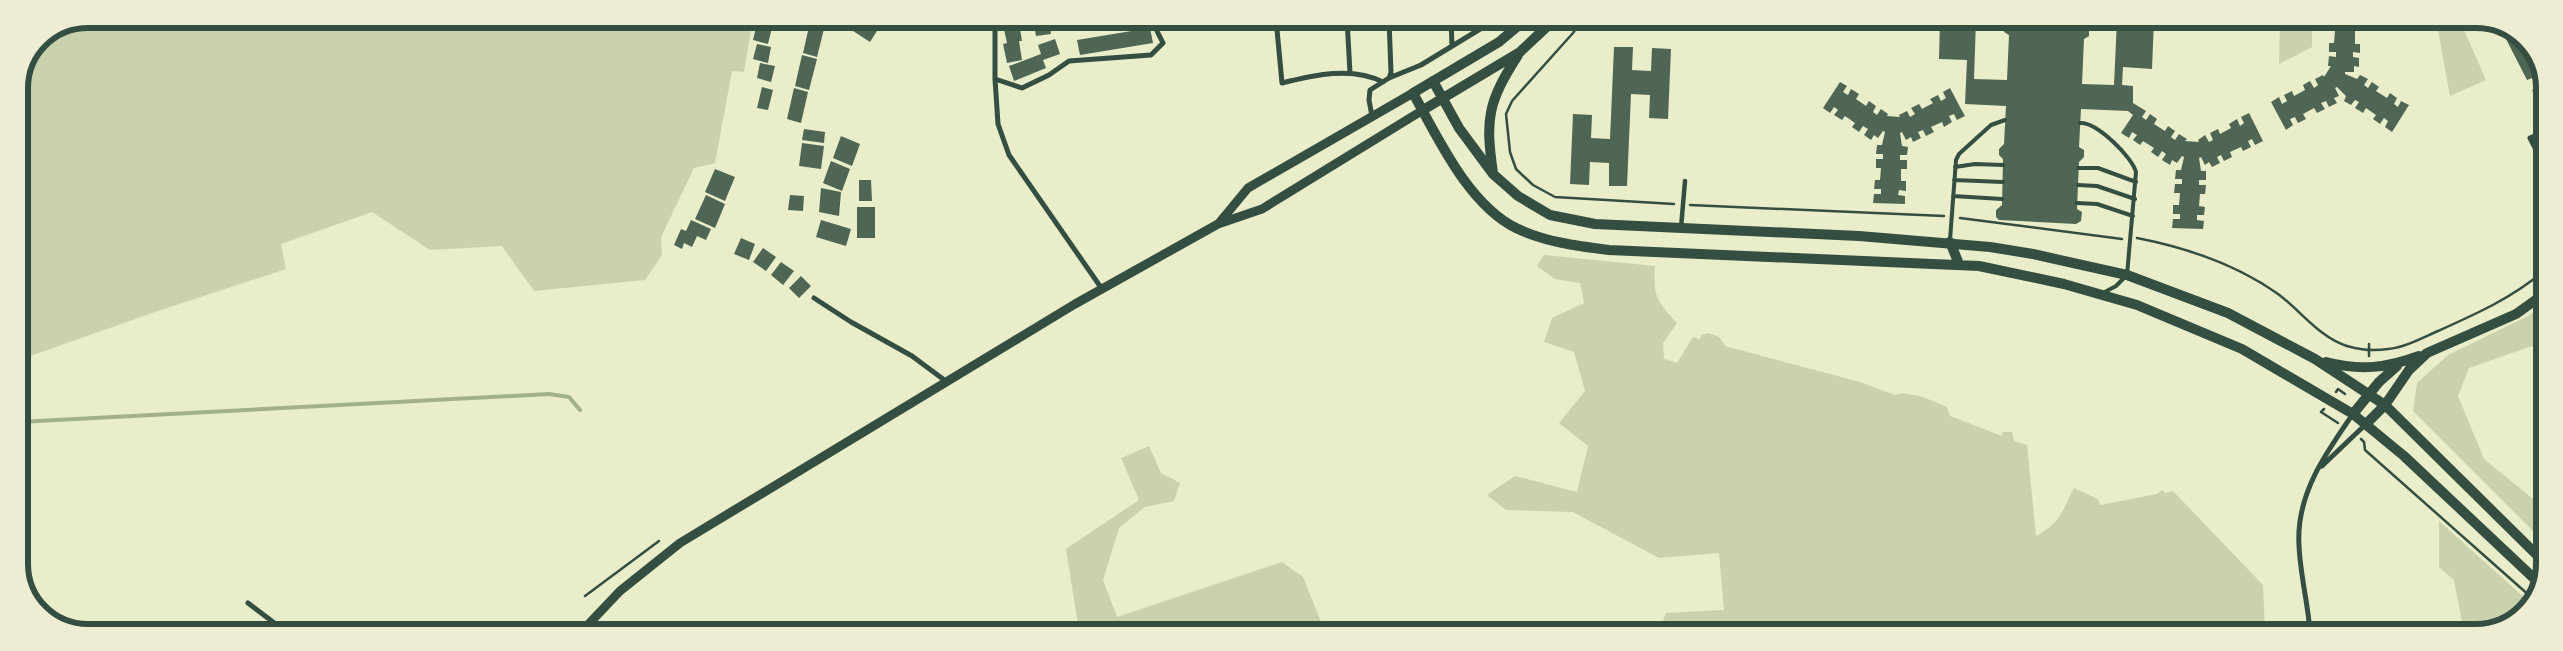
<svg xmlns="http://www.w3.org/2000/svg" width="2563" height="651" font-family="'DejaVu Sans',sans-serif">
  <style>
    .green { fill: #cad2ad }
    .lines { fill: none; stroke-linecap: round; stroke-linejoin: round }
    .stream { stroke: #a3b18a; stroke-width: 4 }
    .building { fill: #4f6655 }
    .path { stroke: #344e41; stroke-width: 2.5 }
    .service { stroke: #344e41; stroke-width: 4 }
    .pedestrian { stroke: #344e41; stroke-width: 4.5 }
    .minor { stroke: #344e41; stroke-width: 5 }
    .tertiary { stroke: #344e41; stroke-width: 9 }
    .secondary { stroke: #344e41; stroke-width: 10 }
    .rim { fill: none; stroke: #344e41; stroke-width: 6 }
  </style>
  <rect width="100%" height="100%" fill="#e9edc9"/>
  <path class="green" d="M87 19H753L744 72 732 71 715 163 694 168 661 237 662 255 645 280 534 291 502 246 430 250 372 212 281 244 286 269 155 312 19 360V87L39 39Z
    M2280 20H2312V47L2279 64Z
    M2436 20H2458L2461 23 2486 80 2450 96Z
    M1544 255 1655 266C1653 297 1657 301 1677 323L1663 343 1664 359 1677 363 1693 337 1700 339 1701 335 1709 333 1719 337 1725 346 1860 382 1895 395 1903 393 1923 397 1947 407 1950 416 2002 436 2003 432H2012L2014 441 2027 445 2036 536C2062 522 2061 512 2074 488L2098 499 2100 505 2157 494 2162 490 2165 493 2173 491 2263 585 2265 632H1659L1666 613 1724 610 1719 553 1659 558 1573 512 1506 510 1487 495 1515 476 1577 492 1588 446 1559 423 1585 391 1574 352 1544 342 1552 318 1584 303 1580 283 1555 279 1537 266Z
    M2544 304 2543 356 2532 346 2469 368 2458 396 2484 459 2543 507V541L2413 411 2417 383 2448 355 2528 316Z
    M1149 446 1161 473 1180 483 1174 501 1145 507 1119 528 1103 580 1117 617 1282 562 1303 577 1325 632 1079 631 1066 549 1139 500 1121 458Z
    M2439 521 2528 601 2518 618 2476 632H2464L2454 580 2439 567Z"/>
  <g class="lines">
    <path class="stream" d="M19 422 549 394 569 397 580 410"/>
  </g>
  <path class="building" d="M758 19H774L768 44 753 40Z
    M888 19H913L914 23 889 26Z
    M1006 19H1021L1022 22 1019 23 1022 41H1019L1022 60 1007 63 1003 44 1007 43 1003 25H1007Z
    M1033 19H1049L1051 34 1036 36Z
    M1115 19H1131L1133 29 1118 31Z
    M860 20 877 31 870 42 853 31Z
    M1714 20H1733V29H1714Z
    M1753 20H1772L1771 31 1752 30Z
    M1940 20H1976L1974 79 2007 80 2009 35 2004 32 2005 22 2084 20V24L2089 29V36L2084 39 2082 84 2114 85 2117 20H2154L2152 69 2123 67 2122 85 2133 86V103L2146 111 2142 117 2146 120 2150 114 2157 119 2154 124 2165 131 2168 126 2175 131 2171 137 2175 140 2179 134 2187 139 2185 141 2199 142 2198 140 2205 135 2209 142 2213 140 2210 133 2218 129 2220 134 2231 128 2229 124 2237 119 2240 126 2244 123 2241 117 2249 113 2263 141 2255 145 2252 139 2248 141 2251 147 2243 151 2241 147 2230 152 2232 157 2224 161 2221 155 2217 157 2220 163 2212 167 2209 162 2205 165 2201 157 2199 158 2201 171H2206V180H2199V185H2206L2205 194H2200L2199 206 2205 207 2204 215H2197V220L2204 221 2203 229 2172 228 2173 219H2180V214H2173V205H2179L2180 193H2174L2175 184H2182V179H2175L2176 170H2181L2184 157 2182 156 2177 163 2172 160 2170 165 2162 160 2166 154 2162 151 2158 157 2151 152 2154 148 2143 141 2140 145 2133 140 2137 135 2132 132 2129 138 2121 133 2133 115 2128 111 2081 109 2079 147 2084 150V157L2079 162 2077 209 2082 212 2081 221 2076 224 1999 220 1996 217V210L2002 205 2003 159 1999 155V149L2004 144 2006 106 1965 104 1967 60 1939 59Z
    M2337 20H2354V23H2361L2360 31H2355V44H2360V53L2353 52V57L2359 58V67L2354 66V72H2345V74L2357 79 2360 75 2368 79 2364 85 2368 88 2372 82 2379 87 2376 91 2387 98 2390 93 2397 98 2394 104 2398 107 2401 101 2409 105 2392 132 2385 127 2388 121 2384 118 2380 124 2373 119 2376 115 2366 108 2363 113 2355 108 2359 102 2355 100 2351 105 2344 101 2346 96 2337 87 2335 88 2339 96 2334 98 2337 103 2329 107 2326 101 2321 103 2325 109 2317 113 2314 108 2303 114 2306 119 2298 123 2295 117 2290 119 2293 125 2286 130 2271 102 2279 97 2282 104 2287 101 2284 95 2292 91 2294 96 2305 90 2303 85 2310 81 2314 88 2318 85 2315 79 2323 75 2324 77 2331 66H2328L2329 56 2336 57V52H2329V43H2334L2335 31 2329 30 2330 21Z
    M810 22 825 25 817 57 803 53Z
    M1150 28 1153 43 1080 55 1077 40Z
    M2506 30 2527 42 2544 82V112L2532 90 2537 88 2532 78 2527 80 2504 35 2508 33Z
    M1055 39 1060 54 1043 60 1046 68 1014 81 1009 66 1041 54 1038 45Z
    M757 44 771 47 768 63 753 59Z
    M1614 47H1633L1632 70 1651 71 1652 48 1671 49 1668 119 1649 118 1650 95 1631 94 1627 186H1609V163L1590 162 1589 185 1570 184 1573 114 1592 115 1591 138 1610 139Z
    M802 55 817 59 809 90 795 86Z
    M760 63 775 66 771 82 757 78Z
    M1840 82 1847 86 1843 92 1848 95 1851 89 1859 94 1856 99 1866 106 1869 101 1876 106 1873 112 1877 115 1881 109 1888 114 1887 116 1900 117 1899 115 1907 111 1910 117 1915 114 1911 108 1919 104 1922 109 1933 103 1930 99 1938 95 1941 101 1946 98 1943 92 1950 88 1960 107 1965 116 1957 120 1954 114 1949 116 1952 122 1944 127 1942 122 1931 127 1934 132 1926 136 1923 130 1918 132 1921 138 1913 142 1911 137 1906 140 1902 132 1900 133 1902 146 1908 147 1907 155H1900V160H1907V169H1901V181H1906V191L1899 190 1898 195 1905 196V204L1873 203 1874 194H1881V189H1874L1875 180H1880L1881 168H1876V159H1883V154H1876L1877 145H1882L1885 132 1883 131 1878 138 1874 135 1871 140 1864 135 1868 129 1863 126 1859 132 1852 127 1855 123 1845 116 1842 120 1834 115 1838 110 1834 107 1830 113 1823 108Z
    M762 87 773 90 768 110 757 108Z
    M794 88 808 92 801 123 787 119Z
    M804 129 825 132 824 143 802 140Z
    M841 136 860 144 852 166 833 158Z
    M802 143 824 146 821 169 799 166Z
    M831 161 850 169 842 191 823 183Z
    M715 169 735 177 725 201 705 192Z
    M859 180H871L872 201H859Z
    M821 188 841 192 839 216 819 212Z
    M706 195 725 204 715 228 695 219Z
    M790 195 804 196 803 211 788 210Z
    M857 207H875V238H857Z
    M691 220 711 229 706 240 697 236 692 247 684 243 682 249 674 245 681 229 686 231Z
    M821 220 851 229 846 246 816 237Z
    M741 238 755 244 749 260 734 254Z
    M763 248 776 257 766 271 753 262Z
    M781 262 794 271 783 285 771 275Z
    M801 276 811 286 799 298 789 288Z"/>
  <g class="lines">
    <path class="path" d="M1582 20 1573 33 1512 101 1506 114 1510 152 1516 169 1533 185 1555 197 1674 204
      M1690 205 1944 216
      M1960 218 2122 239
      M2137 238C2188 248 2236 264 2278 294 2301 311 2319 337 2347 346 2360 350 2375 351 2388 349 2406 347 2422 338 2438 331 2476 314 2512 298 2544 271
      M2369 356V344
      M2336 392 2338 389 2345 394
      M2324 409 2321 412 2338 423
      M2361 439 2364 442 2365 450 2531 597
      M585 596 659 541"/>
    <path class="service" d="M2080 123C2097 122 2132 157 2136 172L2127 275 2116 286 2103 293
      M1955 167 1975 164 2003 165
      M2078 168H2098L2136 182
      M1954 180 2003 182
      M2078 185 2097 186 2135 199
      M1953 196 2002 199
      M2077 203 2097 204 2133 216
      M1950 240 1956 160 1959 154 1991 125 2005 120"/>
    <path class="pedestrian" d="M2539 217H2544
      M1681 228 1685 181"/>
    <path class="minor" d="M995 19V79L998 124 1009 155 1102 289
      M1276 19 1282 83C1314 75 1352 66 1383 82
      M1347 19 1350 73
      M1451 20 1452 46
      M1389 78 1391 73 1389 19
      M995 79 1022 88 1049 75 1069 61 1151 55 1163 43 1151 19
      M1372 116 1369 100 1370 90 1389 78 1421 65 1495 20
      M2544 165 2530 138 2544 132
      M814 298 851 322 912 356 947 382
      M2322 466 2366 424
      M248 603 285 631
      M2310 632C2308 603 2300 574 2299 545 2296 495 2325 454 2353 414"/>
    <path class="tertiary" d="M1219 223 1248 188 1413 93
      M582 631 620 591 680 543 1075 304 1218 224 1262 209 1423 110"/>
    <path class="secondary" d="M1525 20 1499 42 1413 93C1438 138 1468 204 1516 228 1545 242 1577 246 1609 250L1979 266 2064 284 2137 305 2242 349 2353 414 2404 456 2539 583
      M1433 81 1459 128 1493 174 1518 196 1550 215 1595 224 1859 236 1990 247 2033 254 2127 275 2228 313 2315 359 2385 405 2543 561
      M1423 110 1520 52 1554 20
      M1493 173C1485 118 1488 102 1518 55
      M1950 242 1959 264
      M2326 362C2360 371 2387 368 2419 356
      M2353 414 2379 382 2397 366
      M2366 424 2385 405 2409 370 2427 353 2516 314 2544 294"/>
  </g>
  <path d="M0 0H2563V651H0ZM88 28H2476A60 60 0 0 1 2536 88V564A60 60 0 0 1 2476 624H88A60 60 0 0 1 28 564V88A60 60 0 0 1 88 28Z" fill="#eeecd3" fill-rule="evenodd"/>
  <path class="rim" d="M88 28H2476A60 60 0 0 1 2536 88V564A60 60 0 0 1 2476 624H88A60 60 0 0 1 28 564V88A60 60 0 0 1 88 28Z"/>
</svg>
